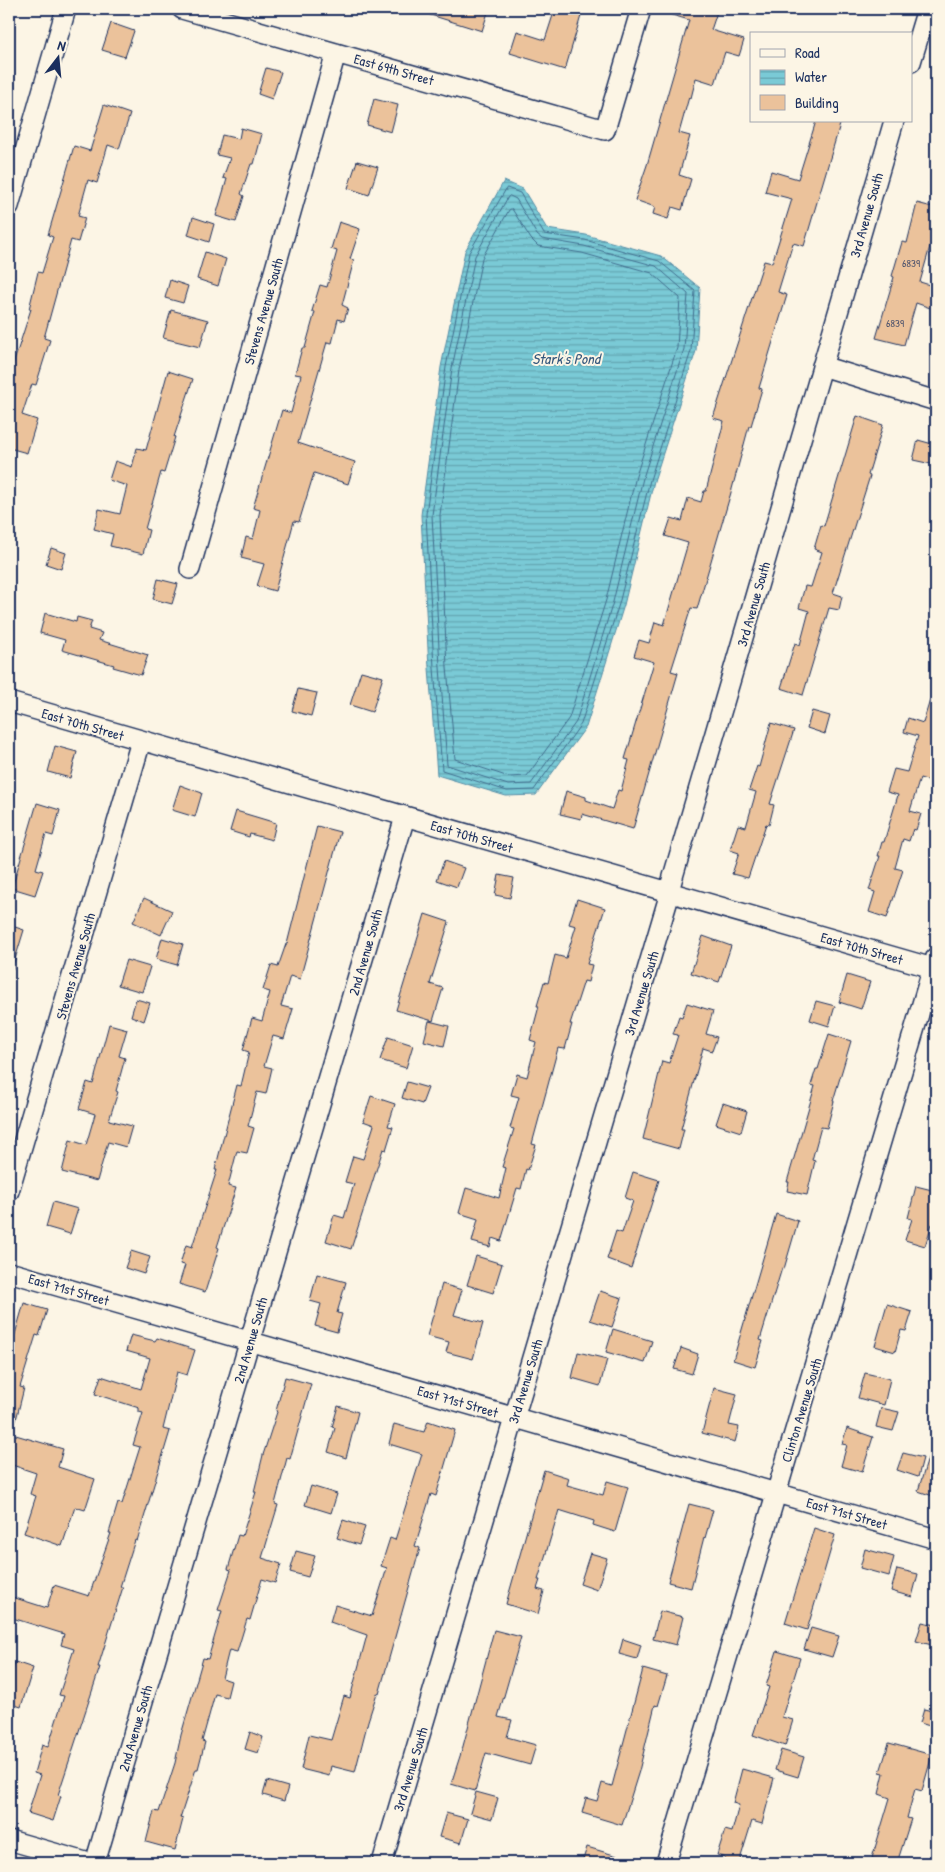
<svg xmlns="http://www.w3.org/2000/svg" width="945" height="1872" font-family="'Patrick Hand',sans-serif">
  <style>
    .water { fill: url(#water-rules); stroke: #548ca6 }
    .lines { fill: none; stroke-linecap: round; stroke-linejoin: round }
    .shore { stroke: #416d8e; stroke-width: 1 }
    .building { fill: #ebc29b; stroke: #1b2f5e }
    .minor-casing { stroke: #1b2f5e; stroke-width: 22 }
    .minor { stroke: #fcf5e5; stroke-width: 19 }
    .labels { text-anchor: middle; dominant-baseline: central; stroke-width: 4; stroke-linejoin: round; paint-order: stroke }
    .number-label { font-size: 11px; fill: #4f546d }
    .street-label { font-size: 14px; fill: #1b2f5e; stroke: #fcf5e5 }
    .water-label { font-size: 15px; font-style: italic; fill: #33567c; stroke: #fcf5e5 }
  </style>
  <defs>
    <pattern id="water-rules" width="6" height="5" patternUnits="userSpaceOnUse" patternTransform="scale(1.25)"><rect width="6" height="5" fill="#7acad6"/><path d="M0 2.5h6" fill="none" stroke="#63a4b1"/></pattern>
  </defs>
  <rect width="100%" height="100%" fill="#fcf5e5"/>
  <filter id="ink" filterUnits="userSpaceOnUse"><feTurbulence type="fractalNoise" baseFrequency=".02" numOctaves="2"/><feDisplacementMap in="SourceGraphic" scale="10" xChannelSelector="R" yChannelSelector="G"/><feConvolveMatrix kernelMatrix="1 2 1 2 8 2 1 2 1" color-interpolation-filters="sRGB"/></filter>
  <g filter="url(#ink)">
    <path class="water" d="M504 181 523 189 547 229 586 235 661 256 700 288 696 351 654 481 624 605 586 727 536 795 506 796 437 775 429 668 421 515 441 367 465 251Z"/>
    <g class="lines">
      <path class="shore" d="M507 188 520 193 544 234 585 240 659 261 695 291 691 351 650 480 619 604 581 724 534 790 507 791 442 770 434 668 426 514 446 367 469 253Z
        M510 196 516 199 537 235 542 239 584 246 656 266 688 294 684 349 643 478 613 602 576 722 531 784 508 785 447 765 440 667 432 515 452 368 475 256 508 197Z
        M512 209 531 239 538 246 582 253 652 273 680 298 677 348 636 476 606 600 569 718 527 776 509 777 455 759 447 667 440 515 459 370 482 258 509 210Z"/>
    </g>
    <path class="building" d="M422 9H489L482 31 421 12Z
      M555 9H583L565 70 510 53 517 31 545 40Z
      M663 9H718L711 30 744 40 739 56 725 52 715 84 696 78 691 98 689 97 679 133 690 136 679 175 691 179 682 210 672 207 668 219 653 214 655 207 635 200 647 165 689 20 662 12Z
      M111 23 134 31 125 57 102 50Z
      M266 68 281 72 272 99 258 94Z
      M374 99 398 105 391 132 367 125Z
      M104 105 130 114 119 149 108 145 97 183 88 180 78 216 85 218 78 242 71 240 44 338 50 340 36 385 32 384 22 415 37 420 27 453 9 448V377L31 309H29L38 272 42 273 53 237 48 235 74 146 90 151Z
      M816 121H841L804 246 793 243 778 292 787 295 759 388 762 389 751 426H749L732 489 697 609 691 608 671 671 678 673 633 829 582 814 581 819 560 814 566 791 586 797V800L612 809 618 790 621 791 629 760 625 759 654 662 634 656 639 640 649 643 655 622 664 625 688 543 665 536 671 518 682 521 688 498 701 502 704 491H706L724 421 713 418 764 261 772 263 792 199 765 192 771 171 798 179Z
      M241 128 262 134 254 164H251L241 194 244 196 236 222 216 216 227 179 223 178 230 158 217 155 222 135 239 139Z
      M357 161 378 167 369 195 348 188Z
      M917 203 936 208V237L933 236 920 282 936 287V310L916 303 904 345 876 338 894 277 892 276 902 242 907 243Z
      M193 217 214 224 209 242 188 235Z
      M339 222 360 229 350 259 354 260 342 305 348 308 344 321 338 319 332 343 327 342 298 443 355 462 348 484 314 473 299 522 294 521 275 591 257 586 264 564 241 558 246 537 253 539 260 510 253 508 282 410 291 413 301 375 295 374 302 348H305L315 312 312 311 320 285 327 287 337 251 331 249Z
      M205 252 226 259 218 286 197 279Z
      M170 280 188 286 183 303 165 298Z
      M171 310 208 320 200 347 163 338Z
      M168 371 193 379 174 437H175L164 473 161 472 145 529 149 530 143 554 110 546 113 534 94 529 99 509 120 514 127 486 109 480 115 461 132 467 137 448 146 450Z
      M857 416 883 425 868 475 870 476 833 593 842 596 839 610 829 608 803 695 781 688 795 643 800 645 809 611 799 608 805 586 811 587 822 552 814 549 821 525 824 526Z
      M918 440 936 445V465L913 460Z
      M51 548 66 553 61 569 46 564Z
      M158 579 178 584 172 604 153 599Z
      M45 613 76 622 77 617 92 621 89 629 102 633 99 640 148 655 141 675 113 667 114 665 62 650 65 640 40 633Z
      M361 671 383 677 372 712 350 705Z
      M298 689 317 693 311 716 292 711Z
      M933 690H936V735L931 752 936 754V759L930 781 920 778 910 811 921 814 916 830 913 829 909 841 903 839 895 868 903 870 887 918 869 912 875 892 869 890 880 856H878L882 842H884L898 795 887 792 894 769 907 772 918 736 904 732 908 718 923 723Z
      M812 711 830 716 825 734 807 728Z
      M771 723 794 730 770 804 774 805 769 825 766 824 748 878 732 874 739 853 730 850 738 825 746 827 756 792 749 790 757 766 759 767Z
      M55 746 77 752 70 778 48 772Z
      M180 785 202 793 195 817 172 810Z
      M37 803 60 810 53 836 46 834 36 869 43 871 35 895 12 888Z
      M236 811 276 823 272 840 250 834 249 837 230 831Z
      M317 826 340 832 300 979 290 976 281 1006 293 1009 284 1039 273 1036 264 1066 272 1068 266 1094 257 1092 248 1126 254 1128 247 1153 237 1151 228 1186 236 1188 217 1247 219 1248 205 1292 179 1284 185 1265 180 1264 186 1245 192 1247 217 1170H215L237 1085 241 1086 249 1052 243 1050 252 1018 262 1021 270 992 263 990 271 965 278 967 286 944H287Z
      M444 861 464 868 457 887 437 880Z
      M499 875 514 878 510 898 495 895Z
      M144 898 172 911 161 935 133 922Z
      M577 899 605 908 587 964 592 965 588 982 584 981 570 1024H572L565 1049 558 1048 532 1144 536 1145 528 1170 526 1169 521 1189 517 1188 501 1241 492 1238 490 1247 472 1242 478 1219 459 1213 466 1188 499 1198 506 1168 502 1167 514 1129 510 1128 519 1097 511 1095 517 1074 527 1077 536 1042 530 1040 539 1006H537L544 982 548 983 555 955 566 958 576 926 569 924Z
      M425 914 449 922 430 984 443 988 433 1021 396 1010Z
      M9 925 24 930 12 969H9Z
      M703 936 731 946 719 982 691 973Z
      M162 938 183 944 177 965 156 959Z
      M126 960 150 967 142 992 118 985Z
      M847 975 870 982 861 1009 839 1002Z
      M136 999 150 1003 144 1021 131 1016Z
      M816 1001 835 1006 829 1026 810 1020Z
      M687 1003 713 1011 706 1034 717 1037 712 1051 703 1048 681 1129H684L679 1149 643 1139 662 1061 669 1063 678 1035 673 1034 679 1016 682 1017Z
      M429 1021 449 1026 444 1046 424 1041Z
      M109 1024 127 1029 119 1056 125 1058 116 1091 118 1092 109 1120 132 1126 126 1147 108 1142 97 1181 62 1172 70 1140 86 1145 95 1114 79 1109 87 1082 93 1084Z
      M829 1034 851 1041 833 1101H834L827 1128 821 1127 812 1160 815 1161 807 1195 787 1191 789 1182H787L815 1086 811 1085 816 1069H818Z
      M388 1037 413 1045 406 1068 380 1060Z
      M407 1082 428 1088 422 1104 402 1098Z
      M371 1096 395 1104 388 1126 393 1127 386 1150 383 1149 351 1249 326 1241 334 1215 344 1218 354 1184 345 1182 353 1156 363 1159 374 1125 363 1121Z
      M723 1103 747 1111 741 1132 716 1124Z
      M633 1172 659 1180 631 1268 607 1259 616 1231 622 1233 633 1201 625 1198Z
      M916 1186 936 1191V1225L932 1224 925 1246 905 1240 912 1219 908 1218Z
      M53 1202 78 1209 70 1234 46 1227Z
      M776 1214 798 1221 784 1269 782 1268 760 1340 763 1341 755 1367 733 1360Z
      M131 1251 150 1257 144 1274 125 1268Z
      M476 1256 502 1264 493 1293 467 1285Z
      M317 1274 346 1282 337 1313 342 1314 337 1332 315 1326 321 1304 310 1301Z
      M442 1284 462 1290 454 1315 483 1323 473 1359 446 1352 449 1342 427 1336Z
      M600 1291 622 1298 612 1327 590 1320Z
      M24 1303 47 1310 39 1336 36 1335 20 1387 24 1388 14 1428H9V1340L13 1341Z
      M887 1304 912 1312 906 1331 901 1330 895 1352 875 1346Z
      M613 1329 652 1341 645 1363 606 1352Z
      M131 1335 155 1341 157 1338 195 1350 187 1375 177 1372 163 1429 170 1431 137 1541 135 1540 120 1587H123L98 1667H100L58 1795 61 1796 53 1821 28 1813 40 1775 34 1773 42 1745 48 1747 64 1696 59 1695 74 1649 61 1645 64 1634 9 1617V1596L47 1608 54 1585 89 1596 111 1533H109L118 1503 122 1504 140 1447 133 1445 143 1413 139 1412V1408L95 1394 101 1376 141 1389 150 1358 126 1351Z
      M681 1348 698 1354 692 1374 674 1369Z
      M578 1352 607 1359 600 1386 572 1378Z
      M865 1373 890 1379 884 1405 858 1398Z
      M285 1377 311 1384 290 1459 287 1458 275 1504 278 1505 262 1558 281 1564 275 1583 262 1579 250 1620 247 1619 237 1652 229 1650 222 1678 231 1681 227 1697 215 1694 202 1741 205 1742 198 1769H196L180 1818 183 1819 175 1850 146 1842 154 1811 159 1812 175 1763 181 1735 203 1658 208 1659 222 1611 218 1610 231 1570 228 1569 238 1535 242 1536 256 1492H254L263 1455 277 1412 276 1411Z
      M714 1388 737 1394 729 1425 739 1427 735 1442 702 1433Z
      M338 1406 358 1412 346 1458 328 1452 335 1428 332 1427Z
      M881 1408 899 1412 893 1431 876 1427Z
      M428 1421 455 1430 436 1496 431 1494 415 1546 420 1548 379 1694 377 1693 368 1721 355 1772 331 1766 329 1776 301 1769 309 1735 331 1740 344 1696 350 1698 367 1635 330 1622 335 1605 372 1616 387 1568 381 1566 390 1538 395 1540 422 1454 389 1444 394 1424 424 1432Z
      M847 1428 873 1437 862 1472 841 1466 847 1445 842 1444Z
      M9 1433 63 1449 58 1467 95 1479 85 1510 75 1507 62 1546 24 1533 36 1496 30 1494 36 1473 9 1464Z
      M933 1442H936V1497L918 1491Z
      M903 1453 923 1458 918 1477 897 1470Z
      M544 1470 569 1478 567 1485 603 1495 607 1481 628 1487 615 1532 593 1525 594 1521 559 1510 538 1580H540L537 1589 544 1591 538 1614 506 1604Z
      M311 1486 337 1494 331 1513 305 1505Z
      M689 1504 713 1510 705 1538 704 1537 691 1588 668 1582Z
      M343 1520 365 1527 359 1545 337 1538Z
      M814 1528 835 1535 807 1630 785 1623Z
      M865 1549 894 1557 889 1576 860 1568Z
      M296 1551 315 1556 308 1577 290 1572Z
      M590 1553 607 1558 597 1590 580 1584Z
      M897 1569 918 1574 912 1597 891 1591Z
      M660 1611 683 1617 676 1645 653 1639Z
      M922 1622 936 1625V1646L916 1641Z
      M811 1628 839 1636 832 1657 804 1649Z
      M494 1630 521 1637 498 1717 512 1720 507 1737 536 1745 530 1765 486 1753 475 1791 451 1784 462 1750Z
      M623 1639 641 1645 637 1659 619 1654Z
      M777 1651 800 1658 782 1717 793 1720 785 1746 753 1735 769 1687 766 1686Z
      M15 1662 33 1668 21 1707 9 1703V1683Z
      M643 1669 667 1676 658 1706 655 1705 639 1771 622 1825 582 1813 586 1798 597 1801 602 1783 612 1786Z
      M924 1709 936 1712V1728L920 1723Z
      M250 1732 263 1737 258 1753 245 1749Z
      M889 1743 932 1755 922 1791 915 1789 907 1818 911 1819 897 1863H890L872 1858 890 1798 879 1794 884 1773 880 1772Z
      M781 1750 804 1757 798 1777 775 1770Z
      M742 1769 774 1778 762 1824 752 1821 739 1863H723L725 1858 717 1855 725 1830 732 1832 739 1805 733 1803Z
      M267 1781 288 1787 284 1801 263 1795Z
      M476 1792 498 1798 492 1819 470 1813Z
      M446 1813 468 1819 461 1843 439 1837Z
      M587 1847 631 1860 630 1863H582Z"/>
    <g class="lines">
      <defs>
        <path id="minor" d="M182 9 605 130 641 9
          M911 62 927 9
          M9 206 66 9
          M822 366 936 401
          M190 569 336 53
          M9 702 936 969
          M9 1191 141 741
          M9 1272 936 1539
          M9 1840 89 1863
          M95 1863 405 817
          M382 1863 670 893V887L894 121
          M666 1863 936 957"/>
      </defs>
      <use href="#minor" class="minor-casing"/>
      <use href="#minor" class="minor"/>
    </g>
  </g>
  <g class="labels">
    <g class="number-label">
      <text x="911" y="263">6839</text>
      <text x="895" y="323">6839</text>
    </g>
    <g class="street-label">
      <text transform="translate(394 69) rotate(16)">East 69th Street</text>
      <text transform="translate(866 215) rotate(-74)">3rd Avenue South</text>
      <text transform="translate(263 311) rotate(-74)">Stevens Avenue South</text>
      <text transform="translate(753 604) rotate(-74)">3rd Avenue South</text>
      <text transform="translate(83 724) rotate(16)">East 70th Street</text>
      <text transform="translate(472 836) rotate(16)">East 70th Street</text>
      <text transform="translate(862 948) rotate(16)">East 70th Street</text>
      <text transform="translate(365 952) rotate(-74)">2nd Avenue South</text>
      <text transform="translate(75 966) rotate(-74)">Stevens Avenue South</text>
      <text transform="translate(641 993) rotate(-73)">3rd Avenue South</text>
      <text transform="translate(69 1289) rotate(16)">East 71st Street</text>
      <text transform="translate(250 1340) rotate(-74)">2nd Avenue South</text>
      <text transform="translate(525 1381) rotate(-73)">3rd Avenue South</text>
      <text transform="translate(458 1401) rotate(16)">East 71st Street</text>
      <text transform="translate(801 1410) rotate(-73)">Clinton Avenue South</text>
      <text transform="translate(847 1513) rotate(16)">East 71st Street</text>
      <text transform="translate(135 1728) rotate(-74)">2nd Avenue South</text>
      <text transform="translate(410 1769) rotate(-73)">3rd Avenue South</text>
    </g>
    <g class="water-label">
      <text x="566" y="358">Stark's Pond</text>
    </g>
  </g>
  <rect width="945" height="1872" fill="none" stroke="#fcf5e5" stroke-width="30"/>
  <rect x="15" y="15" width="915" height="1842" fill="none" stroke="#1b2f5e" stroke-width="2" filter="url(#ink)"/>
  <rect x="750" y="32" width="162" height="90" fill="#fcf5e5" stroke="#a2a6af"/>
  <rect x="760" y="49" width="25" height="8" fill="#fcf5e5" stroke="#a2a6af"/>
  <text x="795" y="58" font-size="15" fill="#1b2f5e">Road</text>
  <rect x="760" y="70" width="25" height="15" fill="url(#water-rules)" stroke="#a2a6af"/>
  <text x="795" y="82" font-size="15" fill="#1b2f5e">Water</text>
  <rect x="760" y="95" width="25" height="15" fill="#ebc29b" stroke="#a2a6af"/>
  <text x="795" y="108" font-size="15" fill="#1b2f5e">Building</text>
  <g transform="translate(58 58) rotate(16)" stroke="#fcf5e5" stroke-width="4" paint-order="stroke">
  <path d="M0-4L9 19L0 12L-9 19Z" fill="#1b2f5e"/>
  <text y="-8" font-size="14" font-weight="bold" text-anchor="middle" fill="#1b2f5e">N</text>
  </g>
</svg>
